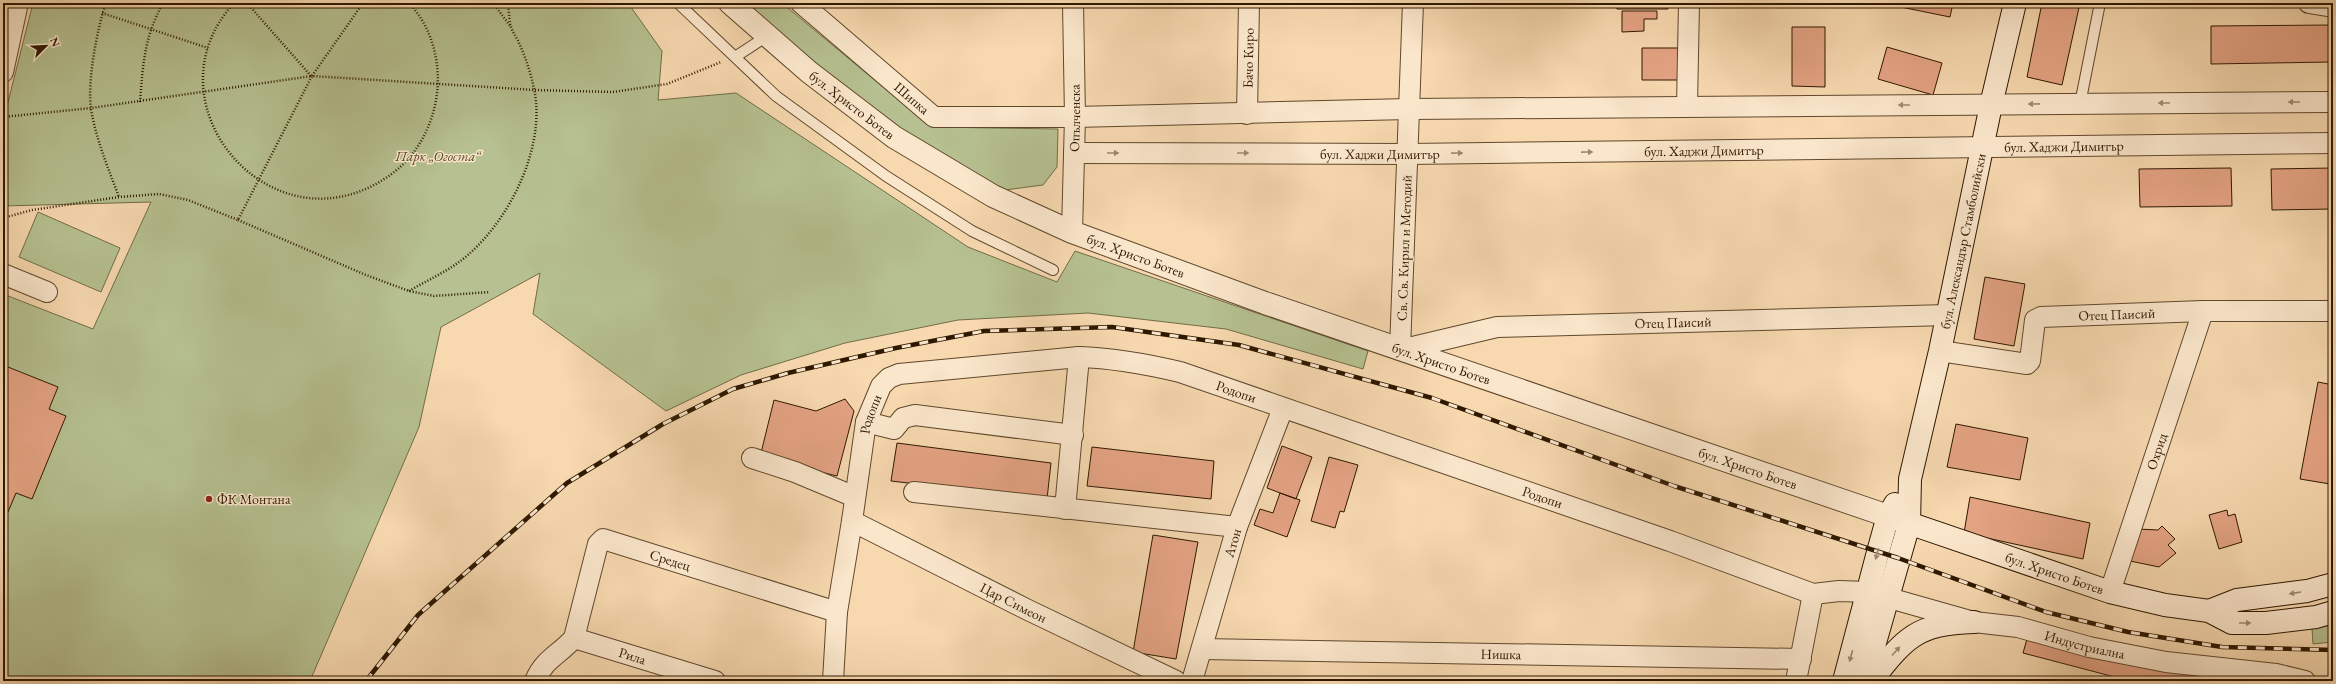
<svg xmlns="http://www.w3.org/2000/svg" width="2336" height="684" font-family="'EB Garamond',serif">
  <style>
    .green { fill: #b6c090; stroke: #726c48 }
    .building { fill: #e4a383; stroke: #2e1800 }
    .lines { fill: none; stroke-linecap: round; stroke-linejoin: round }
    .service-casing { stroke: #60482c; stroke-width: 12 }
    .minor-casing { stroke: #60482c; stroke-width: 22 }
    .tertiary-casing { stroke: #60482c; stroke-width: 24 }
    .secondary-casing { stroke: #2e1800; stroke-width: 24 }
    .path { stroke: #2e1800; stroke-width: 2.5; stroke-dasharray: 1 2; stroke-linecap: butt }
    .service { stroke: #fae6cb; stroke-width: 10 }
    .minor { stroke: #fae6cb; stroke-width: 20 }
    .tertiary { stroke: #fae6cb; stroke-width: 22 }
    .secondary { stroke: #fae6cb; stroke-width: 22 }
    .rail-casing { stroke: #2e1800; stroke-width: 4.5 }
    .rail { stroke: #fae6cb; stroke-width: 3; stroke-dasharray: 9; stroke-linecap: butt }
    .oneway { fill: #9e8970 }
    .poi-dot { fill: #8f2418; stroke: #fae6cb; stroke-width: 1.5 }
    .labels { text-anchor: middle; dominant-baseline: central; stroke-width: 3; stroke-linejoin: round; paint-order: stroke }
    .street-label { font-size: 14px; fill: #2e1800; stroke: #fae6cb }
    .park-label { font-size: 14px; font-style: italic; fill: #574a2b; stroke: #fae6cb }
    .poi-label { font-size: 14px; fill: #2e1800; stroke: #fae6cb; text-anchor: start }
  </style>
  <rect width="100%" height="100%" fill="#f7d8af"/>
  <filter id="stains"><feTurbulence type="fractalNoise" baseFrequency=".005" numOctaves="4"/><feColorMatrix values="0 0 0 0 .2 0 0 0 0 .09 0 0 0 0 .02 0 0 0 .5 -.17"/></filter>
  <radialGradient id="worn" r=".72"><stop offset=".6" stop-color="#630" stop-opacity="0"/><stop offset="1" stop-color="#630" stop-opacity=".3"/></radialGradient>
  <path class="green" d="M33 3H628L662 51 658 100 736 93 968 247 1057 282 1075 251 1368 351 1363 369 1226 329 1088 313 958 320 845 343 741 375 666 411 533 314 540 273 441 327 419 427 310 681H3V294L93 329 151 202 3 206V122Z
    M732 3H782L931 127 1058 129 1057 167 1043 185 1005 190 900 132Z
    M38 212 120 248 101 292 19 257Z
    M2333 625V642L2313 644 2312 628Z"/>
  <path class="building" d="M1616 3H1668V9H1617Z
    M1891 3H1953L1950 17 1891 5Z
    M2042 3H2080L2062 85 2027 77Z
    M1622 11H1657V19H1644V31L1622 32Z
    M2332 25 2333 84 2331 62 2211 64V26Z
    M1792 27H1825V87L1792 86Z
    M1887 47 1942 63 1933 95 1878 79Z
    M1642 48H1681V80H1642Z
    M2231 168 2232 206 2140 207 2139 169Z
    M2333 168V209L2272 210 2271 169Z
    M1985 277 2025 284 2014 346 1974 339Z
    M3 365 58 387 49 409 66 416 32 499 16 493 8 512 3 510Z
    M2318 382 2333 385V472L2330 484 2300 479Z
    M845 399 854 411 837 476 760 457 774 400 816 411Z
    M1956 424 2028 438 2020 480 1947 467Z
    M897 443 1051 463 1047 499 891 481Z
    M1282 446 1312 457 1296 499 1267 488Z
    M1092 447 1214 461 1211 499 1087 486Z
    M1329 457 1358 465 1344 512 1340 511 1335 528 1311 521Z
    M1280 493 1300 500 1287 537 1254 525 1260 509 1273 513Z
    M1970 497 2090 523 2083 559 1964 533Z
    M2227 510 2228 516 2235 514 2242 542 2219 549 2209 515Z
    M2162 526 2175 539 2168 545 2176 553 2159 567 2130 561 2138 529 2158 530Z
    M1153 535 1198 542 1176 659 1133 652Z
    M2027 639 2249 681H2130L2023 653Z"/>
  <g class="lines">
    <defs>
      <path id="service" d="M678 3 776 96 886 176 972 231 1053 270
        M735 57 767 36
        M2080 104 2100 3"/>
      <g id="minor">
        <path id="s1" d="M801 3 934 117H1075L1409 109 2333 102"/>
        <path id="s2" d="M1413 3 1400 350 1497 327 1948 315"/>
        <path d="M2309 3 2333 7"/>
        <path d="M3 72 18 3"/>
        <path d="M1687 106 1689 3"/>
        <path id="s3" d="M1247 114 1249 3"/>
        <path id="s4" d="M1074 153 1408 154 2333 143"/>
        <path id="s5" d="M1072 232 1075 117 1073 3"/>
        <path d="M3 274 47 292"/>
        <path id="s6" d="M1940 351 2027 364 2030 361 2035 320 2041 317 2203 311H2333"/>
        <path d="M866 422 894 429 903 418 915 415 1073 435"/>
        <path d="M752 458 795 472 855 497"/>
        <path d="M914 492 1237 527"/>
        <path d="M1065 509 1079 357"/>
        <path id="s7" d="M852 521 1028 610 1176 681"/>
        <path id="s8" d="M2110 592 2203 311"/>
        <path id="s9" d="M574 638 715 681"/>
        <path id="s10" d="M1202 649 1801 659"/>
        <path id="s11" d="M535 681C544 659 559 655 574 638L598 544 603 539 837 612"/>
        <path id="s12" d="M833 681 837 612 852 521 866 422 881 386 889 378 899 374 1079 357C1114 358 1146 364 1180 372L1670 541 1813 594 1839 591 1868 592 1974 622 2018 627 2089 647 2166 662 2276 674 2305 681"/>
        <path id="s13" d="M1192 681 1237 527 1283 408"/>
        <path d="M1796 681 1813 594"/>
      </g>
      <g id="tertiary">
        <path id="s14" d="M730 3 809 72 894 137 993 196 1072 232 1265 303 1888 516"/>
      </g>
      <g id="secondary">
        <path id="s15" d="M1888 516 2110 592 2165 605 2209 611 2232 623H2266L2316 617 2333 612"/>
        <path d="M2209 611 2237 600 2307 591 2333 584"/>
        <path d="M1844 681 1878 552 1888 516 1895 504"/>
        <path id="s16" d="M1864 681 1909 524 1910 479 1940 351 1991 105 2015 3"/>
        <path d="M1871 681C1906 637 1916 624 1974 622"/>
      </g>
    </defs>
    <use href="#service" class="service-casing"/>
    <use href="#minor" class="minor-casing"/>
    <use href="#tertiary" class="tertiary-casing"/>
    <use href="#secondary" class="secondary-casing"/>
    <path class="path" d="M106 3C97 28 87 83 91 109 96 139 108 168 119 197
      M234 3C144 101 267 250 381 181 410 164 428 137 435 105 443 70 434 29 409 3
      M247 3 311 76
      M493 3 511 27
      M102 13 208 48
      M140 102C143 64 144 38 163 3
      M3 117 91 108 312 76 363 3
      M3 218 32 210 119 197 159 194 188 200 238 220 312 76 535 90 613 92 667 84 721 62
      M238 220 366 275 409 291 434 296 490 292
      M409 291C426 281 444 273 459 262 507 227 547 148 534 89 531 74 526 58 519 43 517 38 513 33 511 27 509 20 509 11 508 3"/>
    <use href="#service" class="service"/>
    <use href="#minor" class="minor"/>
    <use href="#tertiary" class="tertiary"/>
    <use href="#secondary" class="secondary"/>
    <defs>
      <path id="rail" d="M366 681 418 615 567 483 663 424 733 389 788 373 896 348 984 331 1112 327 1239 345 1432 398 1674 486 1898 558 2046 612 2128 632 2222 647 2333 650"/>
    </defs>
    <use href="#rail" class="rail-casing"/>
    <use href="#rail" class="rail"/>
  </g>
  <defs><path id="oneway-solid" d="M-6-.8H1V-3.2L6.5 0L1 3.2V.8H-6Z"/></defs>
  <g class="oneway">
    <use href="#oneway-solid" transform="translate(2294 102) rotate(180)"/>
    <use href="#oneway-solid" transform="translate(2164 103) rotate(180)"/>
    <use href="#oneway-solid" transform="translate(2034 104) rotate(179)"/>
    <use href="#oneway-solid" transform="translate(1904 105) rotate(180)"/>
    <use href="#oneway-solid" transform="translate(1587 152) rotate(-1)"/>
    <use href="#oneway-solid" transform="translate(1113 153)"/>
    <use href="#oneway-solid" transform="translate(1243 153)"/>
    <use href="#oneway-solid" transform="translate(1457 153) rotate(-1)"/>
    <use href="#oneway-solid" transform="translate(1877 554) rotate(105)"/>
    <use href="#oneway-solid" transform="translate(2295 593) rotate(171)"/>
    <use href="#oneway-solid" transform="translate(2245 623)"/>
    <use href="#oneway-solid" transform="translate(1896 651) rotate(-48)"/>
    <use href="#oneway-solid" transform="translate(1851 656) rotate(105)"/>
  </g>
  <circle class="poi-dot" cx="209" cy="499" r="4"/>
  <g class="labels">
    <g class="street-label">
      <text stroke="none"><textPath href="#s3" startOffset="56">Бачо Киро</textPath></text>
      <text stroke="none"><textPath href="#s1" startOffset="146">Шипка</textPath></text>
      <text stroke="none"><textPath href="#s14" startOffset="159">бул. Христо Ботев</textPath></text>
      <text stroke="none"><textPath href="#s5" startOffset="114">Опълченска</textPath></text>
      <text stroke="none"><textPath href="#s4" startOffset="990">бул. Хаджи Димитър</textPath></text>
      <text stroke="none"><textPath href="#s4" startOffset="630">бул. Хаджи Димитър</textPath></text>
      <text stroke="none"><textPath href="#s4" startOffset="306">бул. Хаджи Димитър</textPath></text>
      <text stroke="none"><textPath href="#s16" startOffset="452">бул. Александър Стамболийски</textPath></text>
      <text transform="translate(1404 248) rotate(-88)">Св. Св. Кирил и Методий</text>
      <text stroke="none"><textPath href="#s14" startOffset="482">бул. Христо Ботев</textPath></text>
      <text stroke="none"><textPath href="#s6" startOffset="216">Отец Паисий</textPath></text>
      <text stroke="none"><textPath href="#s2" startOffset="623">Отец Паисий</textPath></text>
      <text stroke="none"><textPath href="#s14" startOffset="806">бул. Христо Ботев</textPath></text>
      <text stroke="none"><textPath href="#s12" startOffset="665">Родопи</textPath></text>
      <text stroke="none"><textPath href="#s12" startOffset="270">Родопи</textPath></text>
      <text stroke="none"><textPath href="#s8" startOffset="148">Охрид</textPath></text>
      <text stroke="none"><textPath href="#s14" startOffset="1130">бул. Христо Ботев</textPath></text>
      <text stroke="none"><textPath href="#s12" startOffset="989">Родопи</textPath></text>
      <text stroke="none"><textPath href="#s13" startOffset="144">Атон</textPath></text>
      <text stroke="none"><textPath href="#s11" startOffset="233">Средец</textPath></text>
      <text stroke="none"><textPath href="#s15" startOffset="176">бул. Христо Ботев</textPath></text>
      <text stroke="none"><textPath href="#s7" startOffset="181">Цар Симеон</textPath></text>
      <text stroke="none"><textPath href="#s12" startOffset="1555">Индустриална</textPath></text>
      <text stroke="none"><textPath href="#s10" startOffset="299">Нишка</textPath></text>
      <text stroke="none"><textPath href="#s9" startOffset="61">Рила</textPath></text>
    </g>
    <g class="park-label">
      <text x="438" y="156">Парк „Огоста“</text>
    </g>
    <g class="poi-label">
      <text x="217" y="499">ФК Монтана</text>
    </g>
  </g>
  <rect width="2336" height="684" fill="none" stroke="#f7d8af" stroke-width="16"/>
  <rect x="4" y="4" width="2328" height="676" fill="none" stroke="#2e1800" stroke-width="2"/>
  <rect x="8" y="8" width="2320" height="668" fill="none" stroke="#2e1800"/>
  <g transform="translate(46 46) rotate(66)" stroke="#fae6cb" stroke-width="3" paint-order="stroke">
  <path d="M0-3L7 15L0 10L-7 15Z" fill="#2e1800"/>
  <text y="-6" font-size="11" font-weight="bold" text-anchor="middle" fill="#2e1800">N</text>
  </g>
  <rect width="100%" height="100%" filter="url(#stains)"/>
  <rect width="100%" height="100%" fill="url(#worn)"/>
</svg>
